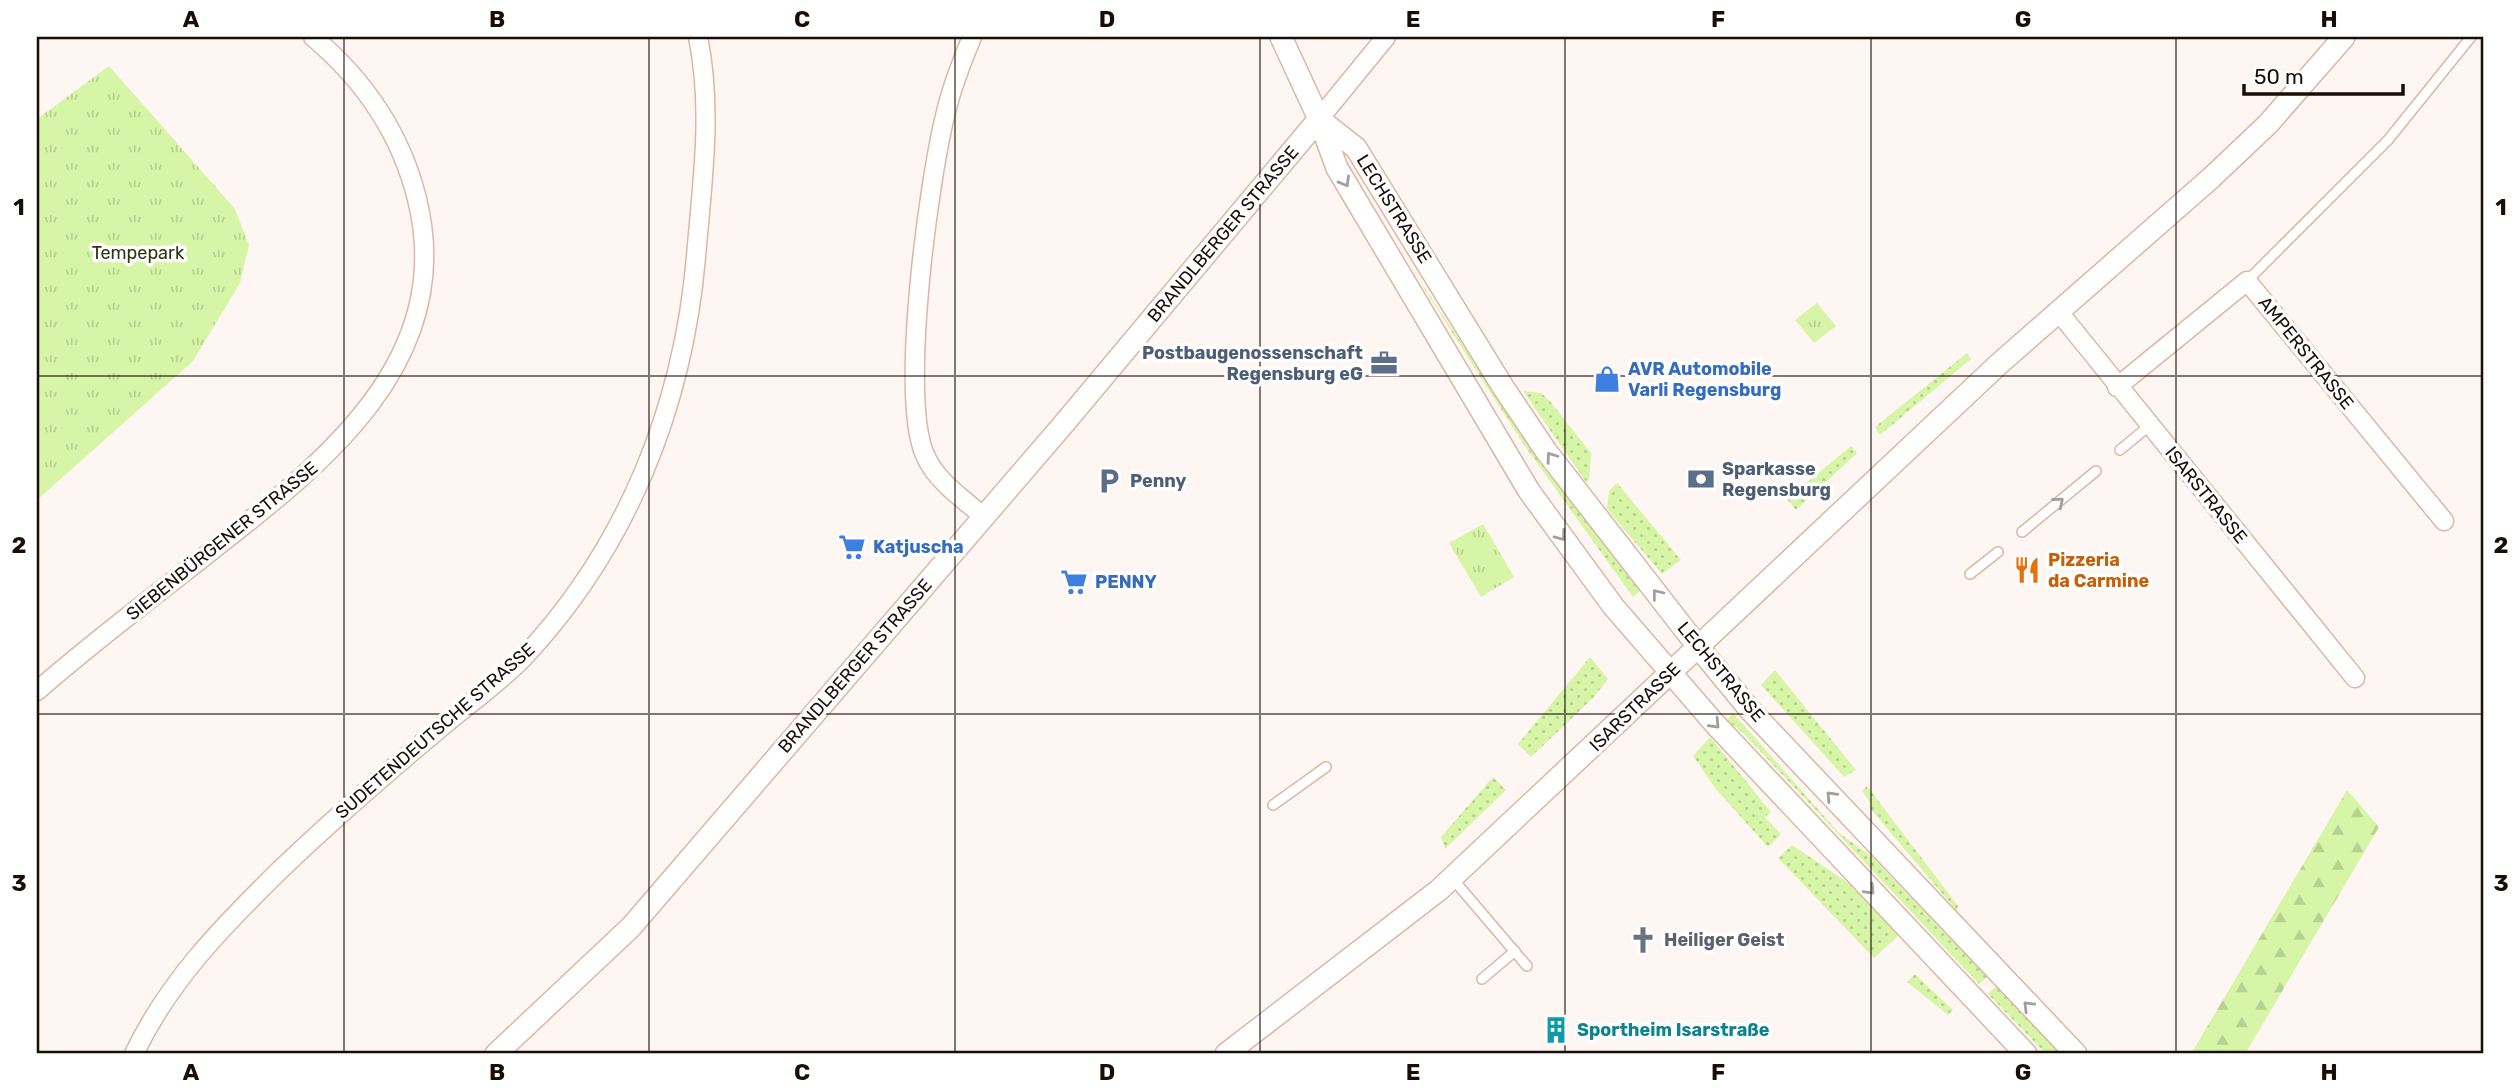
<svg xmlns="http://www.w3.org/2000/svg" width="2520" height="1091" font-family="Rubik,sans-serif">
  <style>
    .grass { fill: url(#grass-dots) }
    .forest { fill: url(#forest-firs) }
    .park { fill: url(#park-tufts) }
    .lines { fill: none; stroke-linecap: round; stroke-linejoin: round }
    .service-casing { stroke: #dbb7a4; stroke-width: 12 }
    .minor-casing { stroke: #dbb7a4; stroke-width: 21 }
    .tertiary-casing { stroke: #dbb7a4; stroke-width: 24 }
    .service { stroke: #fff; stroke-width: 9 }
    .minor { stroke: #fff; stroke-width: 18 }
    .tertiary { stroke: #fff; stroke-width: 21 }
    .oneway { stroke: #a39e9c }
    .grid { fill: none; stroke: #190d07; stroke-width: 2; stroke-opacity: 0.55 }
    .labels { text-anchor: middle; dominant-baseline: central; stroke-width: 7; stroke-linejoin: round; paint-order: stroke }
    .street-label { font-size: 18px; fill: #190d07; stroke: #fff }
    .park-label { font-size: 18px; fill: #28350d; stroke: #fff }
    .service-label { font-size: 18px; font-weight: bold; fill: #4e5e75; stroke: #fff; text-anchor: start }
    .shop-label { font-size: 18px; font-weight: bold; fill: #366cbe; stroke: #fff; text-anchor: start }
    .food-label { font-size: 18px; font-weight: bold; fill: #c56008; stroke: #fff; text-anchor: start }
    .worship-label { font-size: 18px; font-weight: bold; fill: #5b616d; stroke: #fff; text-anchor: start }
    .culture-label { font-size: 18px; font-weight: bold; fill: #0d838f; stroke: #fff; text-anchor: start }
    .neatline { fill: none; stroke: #190d07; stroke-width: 2.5 }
    .grid-label { font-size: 23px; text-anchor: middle; font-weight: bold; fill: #190d07 }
  </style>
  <defs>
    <pattern id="grass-dots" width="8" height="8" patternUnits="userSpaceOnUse" patternTransform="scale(1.75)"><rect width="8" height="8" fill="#d7f5a7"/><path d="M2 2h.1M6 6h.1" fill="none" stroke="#b8d18e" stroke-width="1.8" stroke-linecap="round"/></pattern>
    <pattern id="forest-firs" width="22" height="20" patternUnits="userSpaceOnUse" patternTransform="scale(1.75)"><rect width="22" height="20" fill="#d7f5a7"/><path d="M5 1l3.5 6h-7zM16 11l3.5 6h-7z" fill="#b8d18e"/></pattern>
    <pattern id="park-tufts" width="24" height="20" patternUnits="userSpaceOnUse" patternTransform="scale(1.75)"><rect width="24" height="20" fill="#d7f5a7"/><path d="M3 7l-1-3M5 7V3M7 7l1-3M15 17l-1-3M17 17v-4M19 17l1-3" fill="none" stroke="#b8d18e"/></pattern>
  </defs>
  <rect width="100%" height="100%" fill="#fef6f2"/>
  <path class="grass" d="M1413 271 1538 456 1640 591 1633 597 1522 442Z
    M1967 353 1971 359 1880 435 1875 427Z
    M1523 391 1541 393 1549 400 1591 453 1589 480 1586 482Z
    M1851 446 1857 453 1796 510 1787 499Z
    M1617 483 1681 560 1662 574 1607 509 1609 491Z
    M1590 657 1608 679 1593 698 1531 757 1518 744Z
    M1775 670 1856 770 1844 777 1761 685Z
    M1733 713 1838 832 1872 857 1987 977 1979 984 1745 735 1727 720Z
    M1710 737 1771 812 1765 817 1781 834 1768 847 1715 788 1693 756Z
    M1493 777 1506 790 1445 849 1441 837Z
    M1867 786 1958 906 1957 911 1869 807 1872 805 1862 791Z
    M1792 845 1847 882 1899 935 1874 958 1778 858Z
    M1915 974 1953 1010 1948 1015 1907 982Z
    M1997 986 2063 1054H2046L1988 994Z"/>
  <path class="forest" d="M2347 790 2379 827 2245 1054H2191Z"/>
  <path class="park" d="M109 66 235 209 249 245 240 283 193 361 37 500V119Z
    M1817 303 1836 326 1814 343 1795 320Z
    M1483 524 1514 577 1481 597 1449 543Z"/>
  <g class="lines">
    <defs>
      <path id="service" d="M2247 281 2388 140 2471 37
        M2120 450 2149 426
        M2022 532 2096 471
        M1970 574 1998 552
        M1273 805 1326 767
        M1452 878 1527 966
        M1482 979 1515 951"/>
      <path id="minor" d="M972 37C962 61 952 86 946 112 929 178 899 397 925 455 936 481 962 498 983 516
        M1319 119 1386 37
        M2058 311 2355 678
        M2117 387 2247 281 2444 521
        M37 691C94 641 156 595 215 548 325 462 457 359 417 199 401 134 364 80 313 37
        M134 1054C168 982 222 927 278 872 330 822 384 775 439 729 467 705 499 683 524 657 627 547 683 407 696 257 702 184 713 110 698 37"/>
      <path id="tertiary" d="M1281 37 1319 119 1337 168 1529 491 1613 606 1715 724 2026 1054
        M1319 119 1356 148 1503 387 1546 451 1699 648 1751 711 2076 1054
        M496 1054 631 927 1062 426 1319 119
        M1226 1054 1439 890 2000 363 2211 178 2268 124 2344 37"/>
    </defs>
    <use href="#service" class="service-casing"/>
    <use href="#minor" class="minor-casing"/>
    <use href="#tertiary" class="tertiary-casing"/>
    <use href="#service" class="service"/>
    <use href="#minor" class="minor"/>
    <use href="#tertiary" class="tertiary"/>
  </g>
  <defs><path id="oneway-chevron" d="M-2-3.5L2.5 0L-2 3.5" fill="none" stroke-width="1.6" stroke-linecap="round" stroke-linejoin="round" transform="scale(1.75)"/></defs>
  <g class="oneway">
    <use href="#oneway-chevron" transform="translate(1345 182) rotate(60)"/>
    <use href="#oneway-chevron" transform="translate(1551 457) rotate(-126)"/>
    <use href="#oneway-chevron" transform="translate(2059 502) rotate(-40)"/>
    <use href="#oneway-chevron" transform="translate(1561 536) rotate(53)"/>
    <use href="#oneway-chevron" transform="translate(1657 594) rotate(-128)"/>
    <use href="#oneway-chevron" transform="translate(1715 724) rotate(47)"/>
    <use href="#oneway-chevron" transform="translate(1831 796) rotate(-133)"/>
    <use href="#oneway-chevron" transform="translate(1870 890) rotate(47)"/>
    <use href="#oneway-chevron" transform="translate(2028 1006) rotate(-135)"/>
  </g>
  <path class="grid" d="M344 37V1054M649 37V1054M955 37V1054M1260 37V1054M1565 37V1054M1871 37V1054M2176 37V1054M37 376H2483M37 714H2483"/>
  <defs>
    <symbol id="office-bare" viewBox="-9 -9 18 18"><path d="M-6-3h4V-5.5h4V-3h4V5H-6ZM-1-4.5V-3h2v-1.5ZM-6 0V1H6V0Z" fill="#5c6f8a" stroke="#fff" stroke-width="2.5" paint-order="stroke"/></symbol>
    <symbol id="shop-bare" viewBox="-9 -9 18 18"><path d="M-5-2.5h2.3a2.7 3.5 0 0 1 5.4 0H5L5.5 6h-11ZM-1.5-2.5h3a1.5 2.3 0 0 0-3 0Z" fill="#3f7fe0" stroke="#fff" stroke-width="2.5" paint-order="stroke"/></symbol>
    <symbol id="bank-bare" viewBox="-9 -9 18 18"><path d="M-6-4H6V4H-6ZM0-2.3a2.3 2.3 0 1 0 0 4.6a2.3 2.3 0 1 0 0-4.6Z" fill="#5c6f8a" stroke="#fff" stroke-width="2.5" paint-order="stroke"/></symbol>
    <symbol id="parking-bare" viewBox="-9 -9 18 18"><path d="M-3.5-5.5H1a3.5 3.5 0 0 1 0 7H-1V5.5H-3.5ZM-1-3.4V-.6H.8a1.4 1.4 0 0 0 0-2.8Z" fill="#5c6f8a" stroke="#fff" stroke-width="2.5" paint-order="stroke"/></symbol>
    <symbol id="supermarket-bare" viewBox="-9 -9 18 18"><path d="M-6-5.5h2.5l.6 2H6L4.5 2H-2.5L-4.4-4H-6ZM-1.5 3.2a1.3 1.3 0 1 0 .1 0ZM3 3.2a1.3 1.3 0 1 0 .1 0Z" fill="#3f7fe0" stroke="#fff" stroke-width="2.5" paint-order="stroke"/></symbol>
    <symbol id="restaurant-bare" viewBox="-9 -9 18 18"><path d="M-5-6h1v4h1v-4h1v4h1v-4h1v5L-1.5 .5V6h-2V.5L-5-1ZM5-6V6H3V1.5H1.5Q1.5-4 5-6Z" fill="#e8710a" stroke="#fff" stroke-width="2.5" paint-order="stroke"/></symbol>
    <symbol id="church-bare" viewBox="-9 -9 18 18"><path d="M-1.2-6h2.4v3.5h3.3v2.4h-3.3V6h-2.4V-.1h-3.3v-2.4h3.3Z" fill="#6b7280" stroke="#fff" stroke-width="2.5" paint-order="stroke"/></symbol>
    <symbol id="building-bare" viewBox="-9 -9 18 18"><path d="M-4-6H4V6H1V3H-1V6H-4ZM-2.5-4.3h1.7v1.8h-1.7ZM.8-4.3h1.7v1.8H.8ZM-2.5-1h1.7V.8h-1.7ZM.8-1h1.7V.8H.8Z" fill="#0f9aa8" stroke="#fff" stroke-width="2.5" paint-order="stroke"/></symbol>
  </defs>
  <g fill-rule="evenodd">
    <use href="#office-bare" x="1365" y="344" width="38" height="38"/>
    <use href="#shop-bare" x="1588" y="360" width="38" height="38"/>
    <use href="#bank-bare" x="1682" y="460" width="38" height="38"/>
    <use href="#parking-bare" x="1090" y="462" width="38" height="38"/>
    <use href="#supermarket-bare" x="833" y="528" width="38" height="38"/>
    <use href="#restaurant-bare" x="2008" y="551" width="38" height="38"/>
    <use href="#supermarket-bare" x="1055" y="563" width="38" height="38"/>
    <use href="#church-bare" x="1624" y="921" width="38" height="38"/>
    <use href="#building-bare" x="1537" y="1011" width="38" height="38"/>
  </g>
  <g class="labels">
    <g class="street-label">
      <text transform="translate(1394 209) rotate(58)">LECHSTRASSE</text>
      <text transform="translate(1223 234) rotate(-50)">BRANDLBERGER STRASSE</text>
      <text transform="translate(2306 353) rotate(51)">AMPERSTRASSE</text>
      <text transform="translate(2206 495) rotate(51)">ISARSTRASSE</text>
      <text transform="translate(222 541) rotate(-39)">SIEBENBÜRGENER STRASSE</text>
      <text transform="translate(855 666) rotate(-49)">BRANDLBERGER STRASSE</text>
      <text transform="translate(1721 672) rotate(50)">LECHSTRASSE</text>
      <text transform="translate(1635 707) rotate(-44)">ISARSTRASSE</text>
      <text transform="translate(435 731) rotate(-41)">SUDETENDEUTSCHE STRASSE</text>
    </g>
    <g class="park-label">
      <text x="138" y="253">Tempepark</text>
    </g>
    <g class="service-label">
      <text x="1363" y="353" text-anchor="end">Postbaugenossenschaft<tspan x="1363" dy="21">Regensburg eG</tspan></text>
      <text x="1722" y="469">Sparkasse<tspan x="1722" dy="21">Regensburg</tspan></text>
      <text x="1130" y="481">Penny</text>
    </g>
    <g class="shop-label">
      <text x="1628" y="369">AVR Automobile<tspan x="1628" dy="21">Varli Regensburg</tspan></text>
      <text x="873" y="547">Katjuscha</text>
      <text x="1095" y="582">PENNY</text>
    </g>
    <g class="food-label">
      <text x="2048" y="560">Pizzeria<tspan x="2048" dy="21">da Carmine</tspan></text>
    </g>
    <g class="worship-label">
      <text x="1664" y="940">Heiliger Geist</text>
    </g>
    <g class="culture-label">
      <text x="1577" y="1030">Sportheim Isarstraße</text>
    </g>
  </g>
  <rect width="2520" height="1091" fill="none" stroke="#ffffff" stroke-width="77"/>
  <path d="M2244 84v10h159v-10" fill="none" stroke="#190d07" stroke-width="3.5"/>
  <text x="2254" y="84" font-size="21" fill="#190d07" stroke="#ffffff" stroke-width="5" paint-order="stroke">50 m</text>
  <rect x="38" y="38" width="2444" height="1014" class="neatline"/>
  <g class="grid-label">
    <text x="191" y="27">A</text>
    <text x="497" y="27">B</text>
    <text x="802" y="27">C</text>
    <text x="1107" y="27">D</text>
    <text x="1413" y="27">E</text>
    <text x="1718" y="27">F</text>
    <text x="2023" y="27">G</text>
    <text x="2329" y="27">H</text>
    <text x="19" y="215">1</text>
    <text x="2501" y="215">1</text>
    <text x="19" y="553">2</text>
    <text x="2501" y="553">2</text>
    <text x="19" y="891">3</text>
    <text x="2501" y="891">3</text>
    <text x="191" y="1080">A</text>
    <text x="497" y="1080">B</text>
    <text x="802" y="1080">C</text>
    <text x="1107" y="1080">D</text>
    <text x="1413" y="1080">E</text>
    <text x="1718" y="1080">F</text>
    <text x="2023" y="1080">G</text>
    <text x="2329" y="1080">H</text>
  </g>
</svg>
